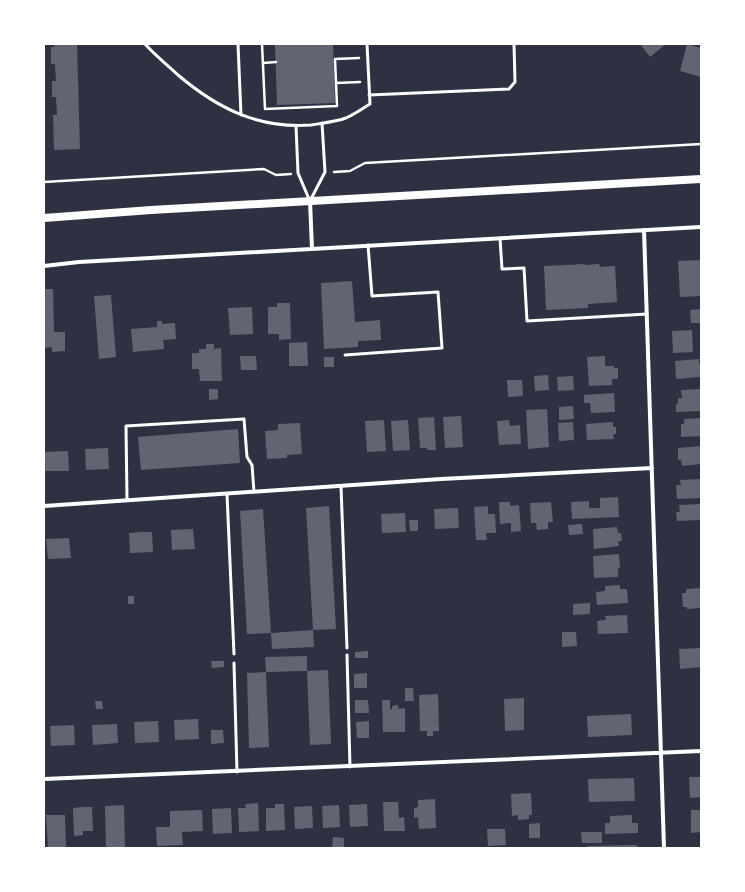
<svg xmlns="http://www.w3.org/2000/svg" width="745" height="892" font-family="Arial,sans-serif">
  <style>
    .building { fill: #626471 }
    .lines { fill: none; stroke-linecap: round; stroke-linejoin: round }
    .path { stroke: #fff; stroke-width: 2.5 }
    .service { stroke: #fff; stroke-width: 3 }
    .minor { stroke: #fff; stroke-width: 4 }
    .secondary { stroke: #fff; stroke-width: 8 }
  </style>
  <rect width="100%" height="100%" fill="#2d3142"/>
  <path class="building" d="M54 44H77L80 149 54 150 53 115H57L56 97H52V81H56L55 64H51V47H55Z
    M275 44H333L335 103 277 105Z
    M640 44H666L650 57Z
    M687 44 701 48V77L680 71Z
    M701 260V296L680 297 678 261Z
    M585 264V265L599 264 600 267 615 266 617 302 588 304V308L546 310 544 266Z
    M352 281 355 322 380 320 381 340 358 341V347L324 349 321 283Z
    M44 289H53L54 332H65V351L52 352V347L44 348Z
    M111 295 116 357 99 359 94 296Z
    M277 303H290L291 339 279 340V334H268V307H277Z
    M252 307 253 334 230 335 228 308Z
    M701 309V323H691L690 310Z
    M157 321H162V324L175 323 176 339 163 340 164 349 133 352 131 329 157 327Z
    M692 330 693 352 673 353 672 331Z
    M307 342 308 366H289V343Z
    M206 344H214V349L221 348 222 381H200L199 369H192V353H199V349H206Z
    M240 356H256L257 370H241Z
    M605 356V366H614V368H618V379H612V385L589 386 587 357Z
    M324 357H334V367H324Z
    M699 359V364H701L700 377 676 379 675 361Z
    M548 375 549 390 535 391 534 376Z
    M573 376 574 390 558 391 557 377Z
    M507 380H522L523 396 508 397Z
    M209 389H218V399L209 400Z
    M701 389V411L676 412V404L678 403V398H682L681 390Z
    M614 393 615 412 591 413 590 403H584V395Z
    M573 406 574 419 559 420V407Z
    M547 409 549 447 528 449 526 410Z
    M461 416 463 447 445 448 443 417Z
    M434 417 436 450H427V448H420L418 418Z
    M701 418V436L681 437V424H684V419Z
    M384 420 386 451 367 452 365 421Z
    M408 420 410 450 393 451 391 421Z
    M509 420 510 426 520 425 521 444 499 445 497 421Z
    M573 422 574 440 559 441 558 423Z
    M613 422V427H616V434H613L614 439 587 440 586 424Z
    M300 423 302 454 287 455V458L267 459 265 431 278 430V424Z
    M238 429 240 463 141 470 138 437Z
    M701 446V464L682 466 681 460H678V448Z
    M108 448 109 469 86 470 85 449Z
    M68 451 69 471H45L44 452Z
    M700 479 701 498 677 499 676 485H681L680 480Z
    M618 497 619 517 572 519 571 502 589 501V508H600V498Z
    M499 502H510V506L519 505 521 531 511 532V523L500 524Z
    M551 502 553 522H548V529L537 530 536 523H531L530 503Z
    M701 504V520L677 521 676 512H680L679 505Z
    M329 506 336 629 313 630 306 508Z
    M488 506V514H495L496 533H486L487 540H476L474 507Z
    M458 508 459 528 435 529 434 509Z
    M263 509 271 633 247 634 240 511Z
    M405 513 406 532 382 533 381 514Z
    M409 520H418V531H410Z
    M582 524 583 534 569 535 568 525Z
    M617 527 618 533H621L622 541H618L619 546 594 549 593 529Z
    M193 529 195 549 172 550 171 530Z
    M141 532H152L153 552 130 553 129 533Z
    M69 538 71 558 48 559 46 539Z
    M619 554 620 568 618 569V577L594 578 593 556Z
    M620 585V589H627L628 603 597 605 596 592 605 591V586Z
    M701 588V608L687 609V607H683L682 593H686V589Z
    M128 596H134V604H128Z
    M590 603V614L573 615V604Z
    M627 615 628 633 598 634 597 621 606 620 605 616Z
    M313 630 314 647 272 649 271 633Z
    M562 632H576L577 646 562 647Z
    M701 648V667L680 669 679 649Z
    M368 651V658H355V652Z
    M307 656V671L328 670 331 744 310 745 307 671 266 672 265 657Z
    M211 661H224V667L212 668Z
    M266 672 269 747 249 748 247 673Z
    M367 673V688H354V674Z
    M405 688H413L414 701H405Z
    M438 694 439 731H433V736H427V731H420L419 695Z
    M524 698V730L505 731 504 699Z
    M355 700H368L369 713H355Z
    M382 700H390V709H392V706L398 705 399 709 405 708V732H383Z
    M95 701H102L103 709H96Z
    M631 714 632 735 588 737 587 716Z
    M198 719 199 739 175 740 174 720Z
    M158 721 159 742 135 743 134 722Z
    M369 721V738H357L356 722Z
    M117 724 118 743 93 745 92 725Z
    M74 725 75 745 51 746 50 726Z
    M211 730H223L224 743 211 744Z
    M689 777H701V797L690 798Z
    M634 778 635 801 589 802 588 779Z
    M531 793 532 815H529V819L518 820V815L512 816 511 794Z
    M435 799 436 828 419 829 418 817 414 818V808L418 807V800Z
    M383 802H398L399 818 404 817 405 831H384Z
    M258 803 259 831 239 832 238 808H246L245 804Z
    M275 804H284L285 830 266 831V808H275Z
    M367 804 368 826 350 827 349 805Z
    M124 805 125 848H106L105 806Z
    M339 805 340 827 323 828 322 806Z
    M312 806 313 828 295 829 294 807Z
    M82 807H92L93 831H83V835L74 836 73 808Z
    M231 808 232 833 213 834 212 809Z
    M202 810 203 831 182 832 183 845 157 846 156 827H170V811Z
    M691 810H701V832L691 833Z
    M46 815H65L66 848H48Z
    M632 815V823H638V833L605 834V823H610V816Z
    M540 823V838H529V824Z
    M487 829H505L506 845 488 846Z
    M581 832H602V843H582Z
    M333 837 344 838V848H332Z
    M637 845V848H587V846Z"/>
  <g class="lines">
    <path class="path" d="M262 44 265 109 337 106 335 59 359 58
      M263 63 276 62
      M336 83 360 82
      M334 172 350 171 365 163 701 144
      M44 182 264 169 276 175 291 174"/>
    <path class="service" d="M145 44C155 55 167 65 178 75 217 108 258 129 311 125 322 123 335 122 346 118 355 114 362 109 370 104L367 44
      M238 44 241 115
      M369 95 509 89 515 82 514 44
      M296 126 298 173 309 199
      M311 199 325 172 322 123
      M500 238 502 269 524 268 527 321 647 314
      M345 355 442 348 438 292 372 296 368 245
      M341 486 347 648
      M227 494 234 654
      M127 500 126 426 244 419 247 457 252 465 254 492
      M347 655 350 767
      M234 663 237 772"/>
    <path class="minor" d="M310 201 312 249
      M644 230 664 848
      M44 266 79 262 701 227
      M44 506 441 479 652 468
      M44 779 701 751"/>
    <path class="secondary" d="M44 218 151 210 701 179"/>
  </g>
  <rect width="745" height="892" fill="none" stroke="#ffffff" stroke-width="90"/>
</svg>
